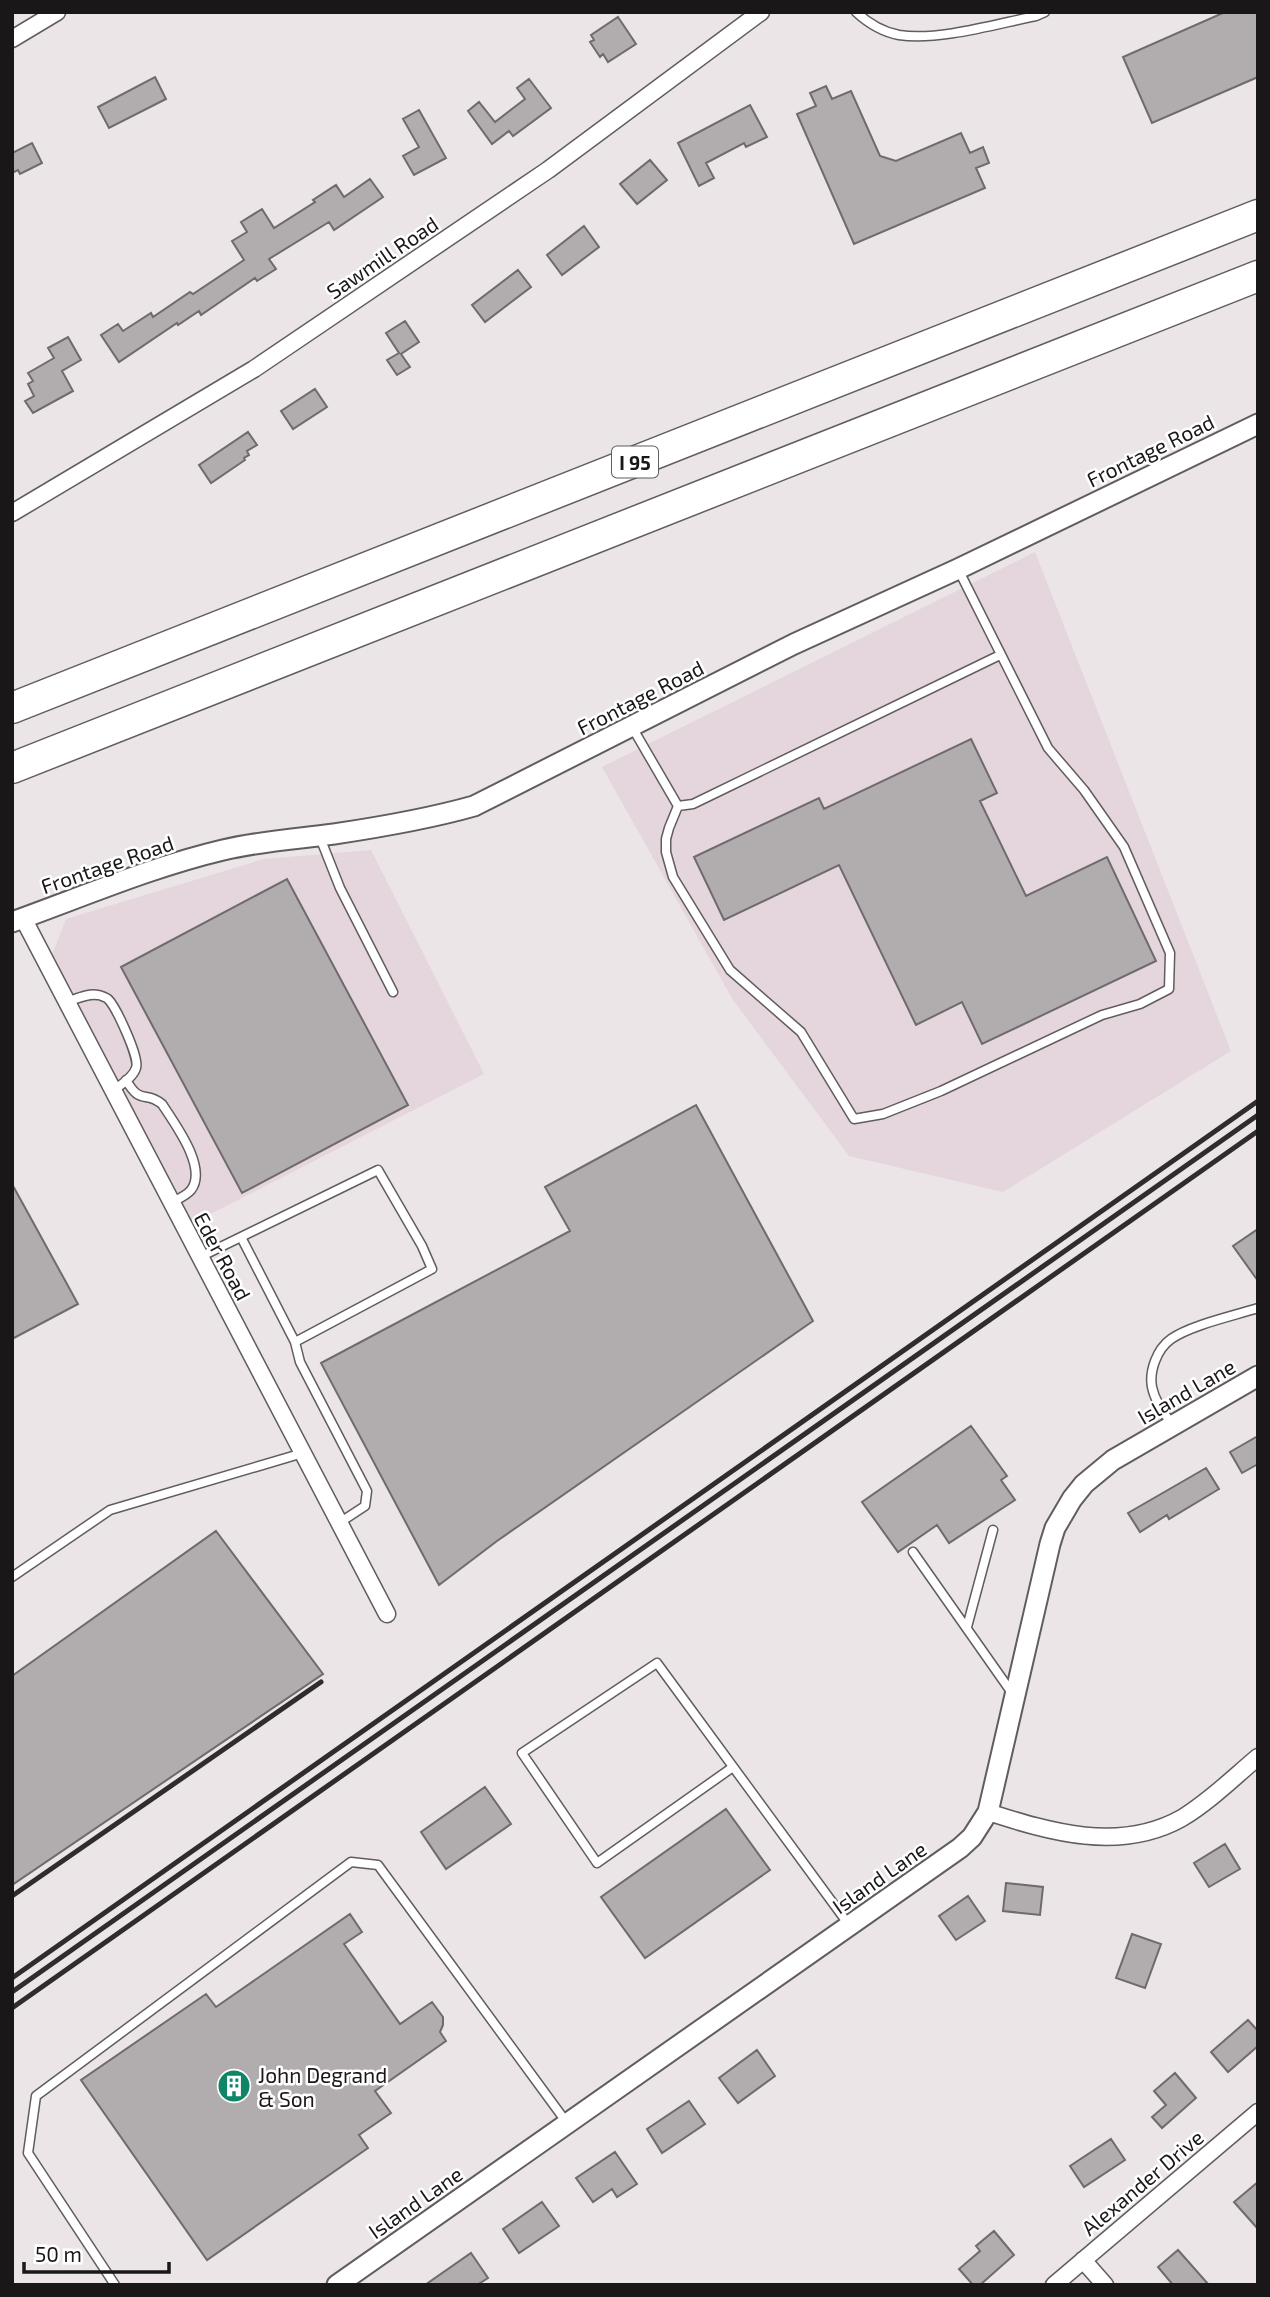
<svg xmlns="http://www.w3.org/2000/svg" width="1270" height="2297" font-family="'Exo 2',sans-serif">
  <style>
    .built { fill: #e4d6dc }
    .building { fill: #b1acae; stroke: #6f6a6d; stroke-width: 2 }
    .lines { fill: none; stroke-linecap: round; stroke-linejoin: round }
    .service-casing { stroke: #615c5e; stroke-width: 11 }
    .minor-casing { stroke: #615c5e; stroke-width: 19 }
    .tertiary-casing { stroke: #615c5e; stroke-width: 23 }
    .motorway-casing { stroke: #615c5e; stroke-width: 33 }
    .service { stroke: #fff; stroke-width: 8 }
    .minor { stroke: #fff; stroke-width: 16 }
    .tertiary { stroke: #fff; stroke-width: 19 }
    .motorway { stroke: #fff; stroke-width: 30 }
    .rail { stroke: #2f2c2d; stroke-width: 5 }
    .labels { text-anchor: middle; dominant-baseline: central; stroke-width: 5; stroke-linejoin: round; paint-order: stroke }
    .shield { fill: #fff; stroke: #5e5d5d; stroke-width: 2 }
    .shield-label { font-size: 19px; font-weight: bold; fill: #191718 }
    .street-label { font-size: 21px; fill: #191718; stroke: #fff }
    .poi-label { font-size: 21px; fill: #191718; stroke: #fff; text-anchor: start }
  </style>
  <rect width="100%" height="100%" fill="#ebe5e7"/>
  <path class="built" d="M1035 552 1231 1051 1003 1192 849 1156 733 1000 602 767Z
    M371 850 484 1074 189 1225 52 955 66 919 264 859Z"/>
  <path class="building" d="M1225 12H1258V77L1152 123 1123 57Z
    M618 17 636 44 608 62 603 54 600 57 590 42 594 40 591 35Z
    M155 77 166 99 109 128 98 107Z
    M529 79 551 108 513 136 509 131 492 144 468 111 479 102 495 122 525 99 517 88Z
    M826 86 832 99 851 91 880 156 896 161 961 133 970 153 983 147 989 163 976 168 985 188 854 244 797 114 816 106 810 93Z
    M750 105 767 137 746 147 744 143 706 163 714 178 699 186 678 143Z
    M419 110 446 158 414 175 403 156 419 147 403 119Z
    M32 143 42 163 20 174 18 170 12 173V153Z
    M650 160 667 180 637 204 620 184Z
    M370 179 383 197 334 230 329 222 269 259 276 269 257 281 255 278 201 315 199 311 178 325 177 323 119 362 101 335 118 324 123 331 151 313 153 317 190 292 193 294 244 260 232 241 247 232 241 222 262 209 274 228 315 202 313 200 336 185 344 197Z
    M584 226 599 247 562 275 547 255Z
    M518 270 531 287 485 322 472 305Z
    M405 321 419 342 401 354 410 367 397 375 387 360 399 353 386 333Z
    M68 337 81 360 62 371 73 391 33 413 25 401 34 396 28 384 33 381 28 373 54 358 48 348Z
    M315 389 327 407 293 429 281 411Z
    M248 432 257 445 247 451 249 455 244 458 245 460 211 483 199 465Z
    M971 739 997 793 980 801 1026 896 1107 857 1156 961 982 1044 962 1002 916 1025 839 865 724 920 694 857 819 798 824 809Z
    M287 879 408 1105 242 1193 121 967Z
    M696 1105 813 1321 497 1541 439 1585 321 1363 570 1231 545 1187Z
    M12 1184 78 1304 12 1339Z
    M1258 1229V1281L1233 1246Z
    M971 1426 1007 1476 1001 1480 1015 1500 949 1543 937 1525 898 1552 862 1502Z
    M1258 1436V1464L1242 1473 1230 1452Z
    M1206 1468 1219 1489 1169 1519 1167 1515 1140 1532 1128 1513Z
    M216 1531 323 1674 12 1885V1676Z
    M485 1787 511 1824 446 1869 421 1832Z
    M726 1809 770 1870 645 1958 601 1897Z
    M1225 1844 1240 1869 1209 1887 1194 1863Z
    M1006 1883 1043 1887 1040 1915 1003 1911Z
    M968 1896 985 1921 956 1940 939 1916Z
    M350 1914 362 1932 344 1944 400 2024 432 2002 443 2017V2025L440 2032 446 2041 375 2091 391 2113 359 2135 368 2148 207 2260 81 2080 206 1994 216 2007Z
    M1132 1934 1161 1944 1145 1988 1116 1978Z
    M1248 2020 1258 2031V2046L1228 2072 1211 2052Z
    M757 2050 775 2076 738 2103 719 2078Z
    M1175 2073 1196 2098 1162 2128 1152 2117 1166 2105 1154 2091Z
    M689 2101 705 2124 662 2153 647 2129Z
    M1111 2139 1125 2160 1084 2187 1070 2166Z
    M615 2152 637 2184 617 2197 612 2189 593 2202 576 2178Z
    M1258 2182V2229L1234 2202Z
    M542 2202 559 2226 519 2253 503 2229Z
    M994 2231 1014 2255 980 2285H973L959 2269 980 2251 976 2246Z
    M1178 2250 1209 2285H1173L1158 2267Z
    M471 2253 488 2278 477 2285H425Z"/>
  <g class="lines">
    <defs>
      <path id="service" d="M856 12C868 23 883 32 899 35 939 41 996 24 1036 16L1045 12
        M632 727 678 806 693 804 1000 655
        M678 806 669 828 666 839V852L673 877 730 970 801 1032 854 1119 883 1114 941 1091 1102 1015 1140 1004 1169 989 1170 953 1124 847 1084 790 1048 748 958 569
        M319 835 340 888 393 992
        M67 1002C76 999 88 993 98 995 100 995 107 998 108 999 116 1007 140 1058 136 1068 133 1078 120 1085 113 1091
        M126 1080C141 1106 145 1090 162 1104 175 1124 208 1168 191 1190 186 1196 178 1199 172 1202
        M241 1237 295 1342
        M200 1257 378 1170 422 1246 432 1269 295 1342 300 1362 367 1491 365 1506 339 1523
        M1173 1426C1165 1414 1155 1402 1152 1387 1149 1371 1157 1349 1171 1339 1191 1325 1233 1316 1258 1308
        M913 1552 1012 1693
        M12 1577 110 1510 303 1453
        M967 1627 993 1530
        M733 1767 597 1863 522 1753 657 1663 849 1925
        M115 2285 28 2153 36 2096 351 1862 378 1865 567 2123"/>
      <path id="minor" d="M12 39 57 12
        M12 513 254 369 548 170 761 12
        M23 918 387 1614
        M988 1812C1050 1832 1120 1853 1182 1818 1210 1801 1233 1778 1258 1757
        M1083 2260 1105 2285
        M1054 2285 1258 2112"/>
      <path id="tertiary" d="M12 922C82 897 151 867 223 850 260 841 297 839 334 834 381 827 428 819 474 806L794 644 958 569 1258 424
        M337 2285 960 1848 972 1837 988 1812 1050 1544 1055 1528 1072 1499 1084 1484 1113 1460 1258 1376"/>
      <path id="motorway" d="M12 708 1258 215
        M12 768 1258 276"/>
    </defs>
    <use href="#service" class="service-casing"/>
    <use href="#minor" class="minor-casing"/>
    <use href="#tertiary" class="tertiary-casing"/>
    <use href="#motorway" class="motorway-casing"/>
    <use href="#service" class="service"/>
    <use href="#minor" class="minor"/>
    <use href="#tertiary" class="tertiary"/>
    <use href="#motorway" class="motorway"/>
    <path class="rail" d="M12 1896 321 1682
      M12 1978 1258 1101
      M12 1992 1258 1115
      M12 2008 1258 1131"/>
  </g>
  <defs>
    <symbol id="building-disc" viewBox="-11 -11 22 22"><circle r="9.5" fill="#0d8566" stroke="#fff"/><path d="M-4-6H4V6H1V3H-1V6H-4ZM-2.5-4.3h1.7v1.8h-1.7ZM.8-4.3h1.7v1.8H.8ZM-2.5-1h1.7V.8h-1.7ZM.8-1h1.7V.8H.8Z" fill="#fff"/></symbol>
  </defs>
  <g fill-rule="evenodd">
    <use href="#building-disc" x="215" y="2067" width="38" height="38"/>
  </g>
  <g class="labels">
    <rect class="shield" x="612" y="446.5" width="46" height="31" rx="5"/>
    <g class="shield-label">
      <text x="635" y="462">I 95</text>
    </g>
    <g class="street-label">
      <text transform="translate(382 257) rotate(-34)">Sawmill Road</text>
      <text transform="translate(1150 450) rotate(-26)">Frontage Road</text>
      <text transform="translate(640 697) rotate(-27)">Frontage Road</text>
      <text transform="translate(107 864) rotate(-19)">Frontage Road</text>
      <text transform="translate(223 1256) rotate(62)">Eder Road</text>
      <text transform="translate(1186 1391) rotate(-30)">Island Lane</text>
      <text transform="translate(879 1877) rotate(-35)">Island Lane</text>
      <text transform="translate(1142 2182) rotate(-40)">Alexander Drive</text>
      <text transform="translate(415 2202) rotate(-35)">Island Lane</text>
    </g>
    <g class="poi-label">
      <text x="258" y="2074">John Degrand<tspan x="258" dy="24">&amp; Son</tspan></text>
    </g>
  </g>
  <rect width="1270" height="2297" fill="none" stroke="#191718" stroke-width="28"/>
  <path d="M24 2262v10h145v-10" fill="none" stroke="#191718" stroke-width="3.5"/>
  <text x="35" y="2262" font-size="21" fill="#191718" stroke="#ffffff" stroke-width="5" paint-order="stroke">50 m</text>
</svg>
